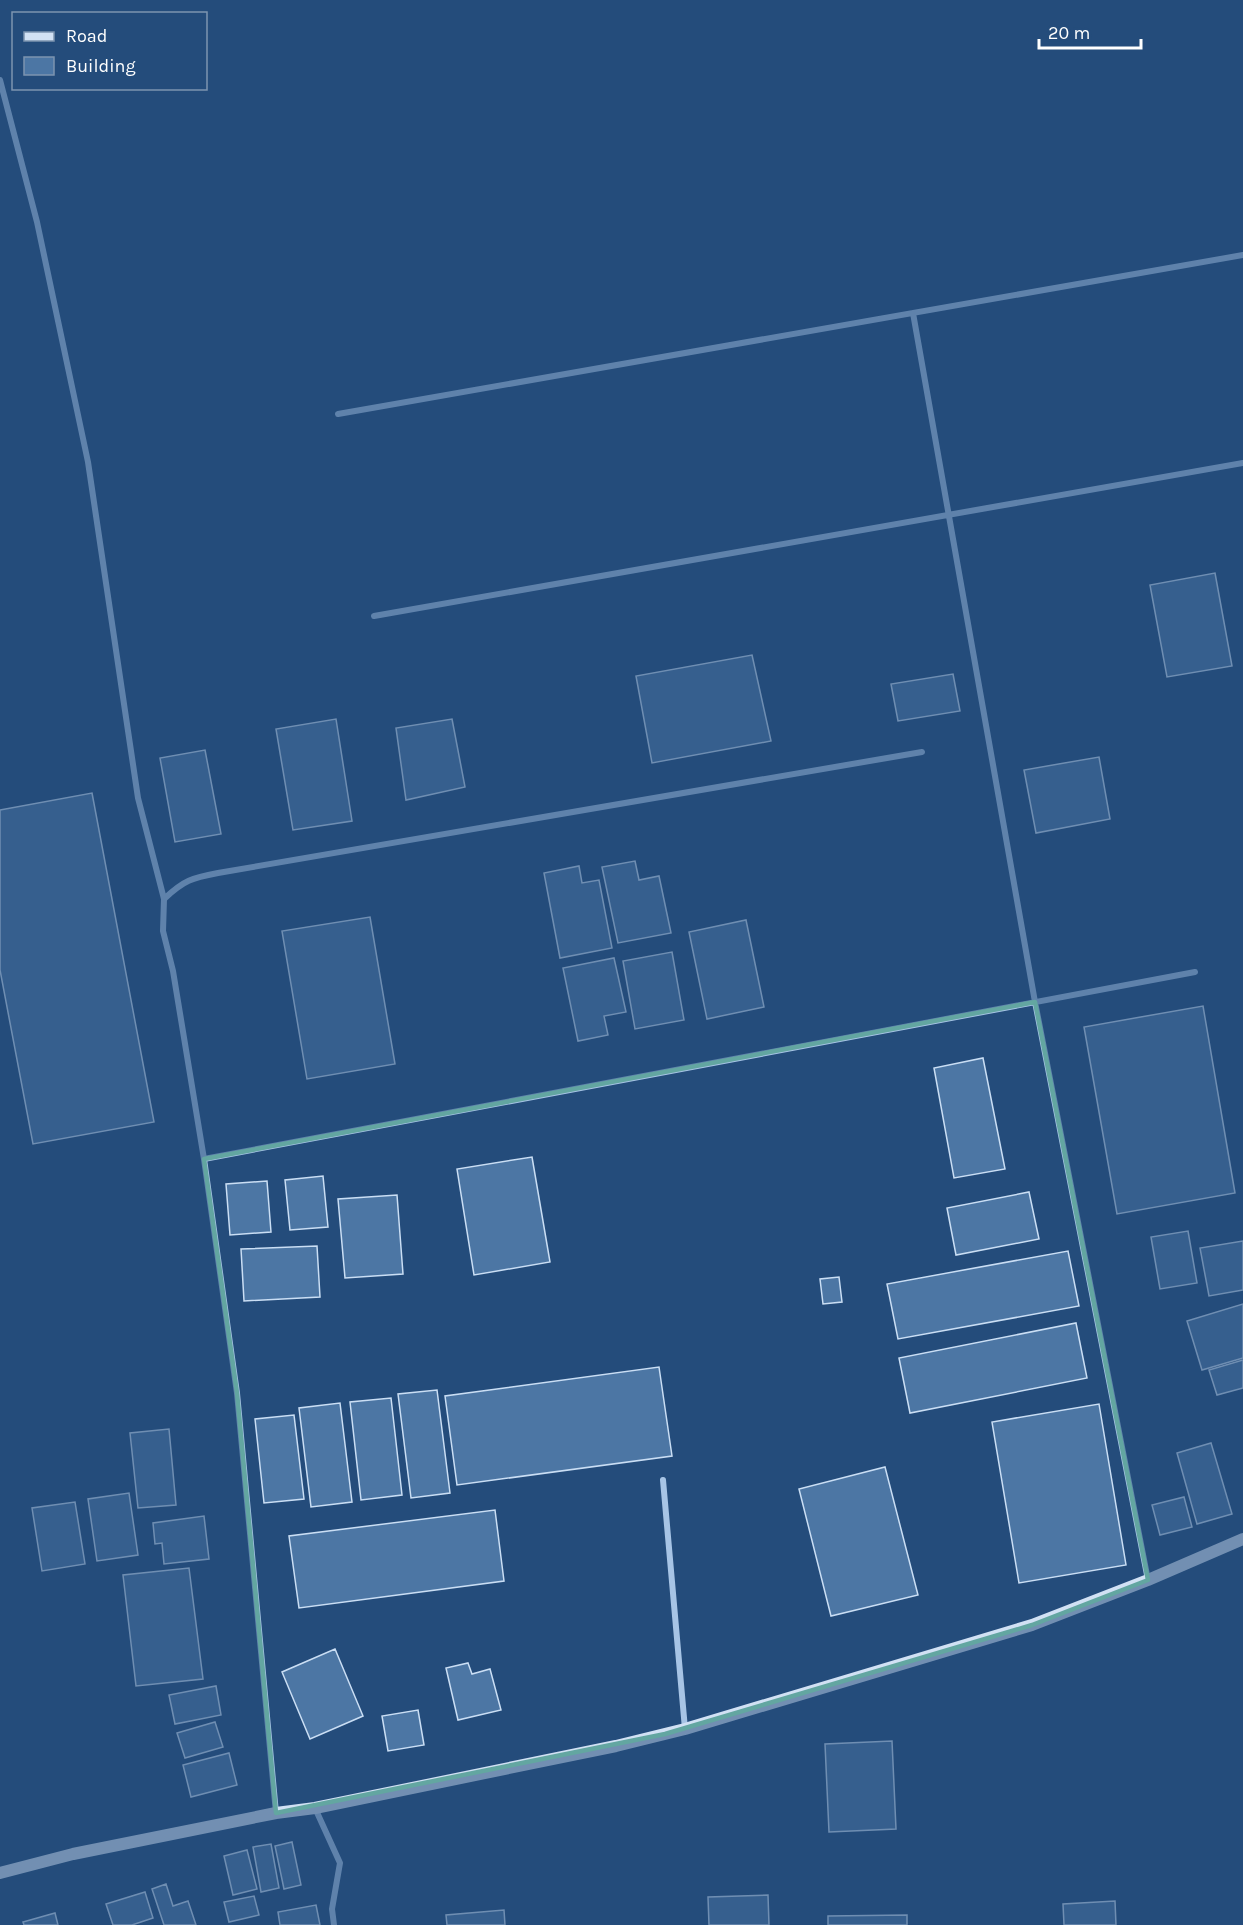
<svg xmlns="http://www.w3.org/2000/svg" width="1243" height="1925" font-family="Karla,sans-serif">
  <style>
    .building { fill: #4c76a4; stroke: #cadef4; stroke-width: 1.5 }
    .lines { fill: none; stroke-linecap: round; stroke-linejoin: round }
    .minor { stroke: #a7c4e5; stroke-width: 6 }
    .secondary { stroke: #d1e1f4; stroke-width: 12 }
    .marked { fill: none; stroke: #63a6a1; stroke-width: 4.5; stroke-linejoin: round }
  </style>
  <rect width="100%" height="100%" fill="#244c7b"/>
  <path class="building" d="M1215 573 1232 666 1167 677 1150 585Z
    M752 655 771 741 652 763 636 676Z
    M953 674 960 711 898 721 891 684Z
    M336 719 352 821 293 830 276 729Z
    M452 719 465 787 406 800 396 728Z
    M205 750 221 834 175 842 160 758Z
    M1099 757 1110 819 1036 833 1024 770Z
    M92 793 154 1122 33 1144 0 970V810Z
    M635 861 639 880 659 876 671 933 618 943 602 867Z
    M579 866 582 883 599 880 612 948 560 958 544 873Z
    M370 917 395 1064 307 1079 282 931Z
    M746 920 764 1007 707 1019 689 932Z
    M672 952 684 1020 635 1029 623 961Z
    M614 958 626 1012 604 1016 608 1035 578 1041 563 968Z
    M1203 1006 1235 1193 1117 1214 1084 1027Z
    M983 1058 1005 1169 954 1178 934 1068Z
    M532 1157 550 1262 474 1275 457 1169Z
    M323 1176 328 1227 290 1230 285 1180Z
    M267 1181 271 1232 230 1235 226 1184Z
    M1029 1192 1039 1239 956 1255 947 1208Z
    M397 1195 403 1274 345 1278 338 1199Z
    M1188 1231 1197 1283 1160 1289 1151 1237Z
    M1243 1241V1290L1209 1296 1200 1248Z
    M317 1246 320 1297 244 1301 241 1249Z
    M1068 1251 1079 1306 898 1339 887 1284Z
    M839 1277 842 1302 823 1304 820 1279Z
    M1243 1304V1358L1202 1370 1187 1321Z
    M1076 1323 1087 1378 910 1413 899 1358Z
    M1243 1360V1388L1217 1395 1209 1370Z
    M659 1367 672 1456 457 1485 445 1396Z
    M437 1390 450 1493 411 1498 398 1394Z
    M391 1398 402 1495 361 1500 350 1402Z
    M340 1403 352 1502 311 1507 299 1408Z
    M1099 1404 1126 1565 1019 1583 992 1422Z
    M294 1415 304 1499 264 1503 255 1419Z
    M169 1429 176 1505 138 1508 130 1433Z
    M1211 1443 1232 1514 1197 1524 1177 1453Z
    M885 1467 918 1595 831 1616 799 1489Z
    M129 1493 138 1555 97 1561 88 1499Z
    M1184 1497 1192 1527 1160 1535 1152 1505Z
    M75 1502 85 1564 42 1571 32 1508Z
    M495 1510 504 1581 299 1608 289 1536Z
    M204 1516 209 1559 164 1564 162 1543 155 1544 153 1523Z
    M189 1568 203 1679 136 1686 123 1575Z
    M335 1649 363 1716 310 1739 282 1672Z
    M468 1663 472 1674 490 1669 501 1710 458 1720 446 1668Z
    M216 1686 221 1715 175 1724 169 1695Z
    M418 1710 424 1745 388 1751 382 1716Z
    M215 1722 223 1747 185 1758 177 1733Z
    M892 1741 896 1829 829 1832 825 1744Z
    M229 1753 237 1785 191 1797 183 1765Z
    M292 1842 301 1885 284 1889 275 1846Z
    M271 1844 279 1888 261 1892 253 1847Z
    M247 1850 257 1889 233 1895 224 1856Z
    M166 1884 173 1906 188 1901 196 1925H164L152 1889Z
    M145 1892 153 1918 132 1925H113L106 1904Z
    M768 1895 769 1925H709L708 1897Z
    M254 1896 259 1915 229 1922 224 1902Z
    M1115 1901 1116 1925H1064L1063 1904Z
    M316 1905 320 1925H280L278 1912Z
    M504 1910 505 1925H447L446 1915Z
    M55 1913 58 1925H24L23 1922Z
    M907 1915V1925H828V1916Z"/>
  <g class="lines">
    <path class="minor" d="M0 80 37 222 88 462 138 798 164 899
      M913 313 1035 1002 1148 1580
      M338 414 1243 255
      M374 616 1243 463
      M204 1159 1195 972
      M663 1480 685 1729
      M315 1808 340 1863 332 1909 334 1925
      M276 1813 237 1393 204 1159 173 971 163 931 164 899C184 880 192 878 218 873L922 752"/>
    <path class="secondary" d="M0 1873 73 1854 276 1813 315 1808 616 1746 685 1729 1032 1625 1148 1580 1243 1539"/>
  </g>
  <path d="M0 0H1243V1925H0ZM1035 1002 1148 1580 1032 1625 665 1734 276 1813 237 1393 204 1159Z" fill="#244c7b" fill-opacity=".55" fill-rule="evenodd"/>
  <path class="marked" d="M1035 1002 1148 1580 1032 1625 665 1734 276 1813 237 1393 204 1159Z"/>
  <rect x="12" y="12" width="195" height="78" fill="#244c7b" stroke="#7c94b0" stroke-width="1.5"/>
  <rect x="24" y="32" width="30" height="9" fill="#d1e1f4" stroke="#7c94b0" stroke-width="1.5"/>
  <text x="66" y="42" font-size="18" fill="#ffffff">Road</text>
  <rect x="24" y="57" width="30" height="18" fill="#4c76a4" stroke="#7c94b0" stroke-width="1.5"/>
  <text x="66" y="72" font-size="18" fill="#ffffff">Building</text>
  <path d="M1039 39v9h102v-9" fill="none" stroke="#ffffff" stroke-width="3"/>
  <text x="1048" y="39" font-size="18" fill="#ffffff" stroke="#244c7b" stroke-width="4.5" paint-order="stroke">20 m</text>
</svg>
